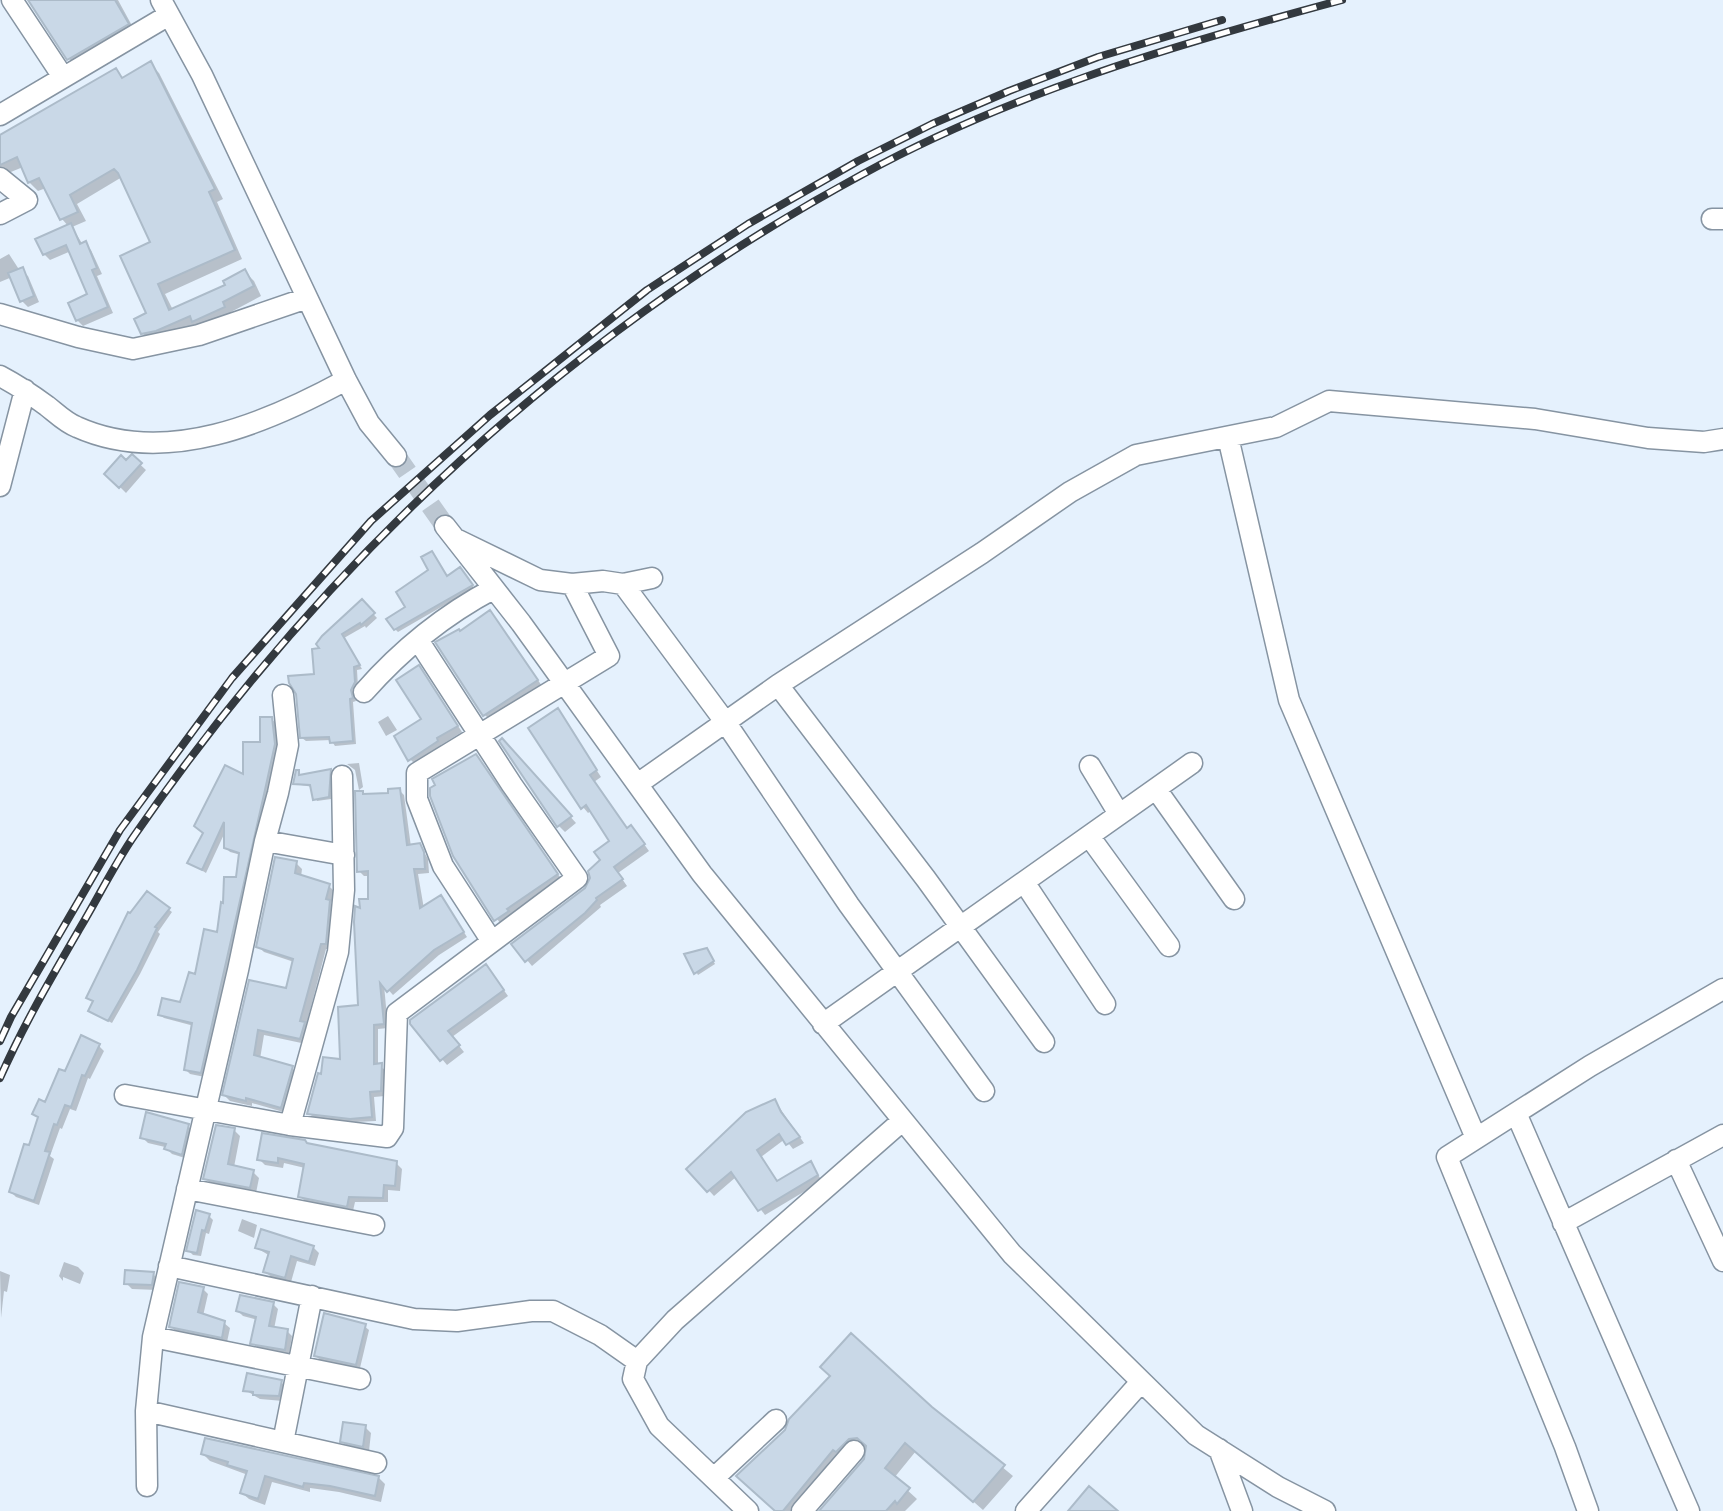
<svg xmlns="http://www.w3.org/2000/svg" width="1723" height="1511" font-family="'Times New Roman',serif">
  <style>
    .shadow { fill: #0003 }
    .building { fill: #c9d8e7; stroke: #acbbc9; stroke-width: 2 }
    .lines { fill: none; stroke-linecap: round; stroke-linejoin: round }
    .minor-tunnel { stroke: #bcc7d2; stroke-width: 20; stroke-dasharray: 20 10; stroke-linecap: butt }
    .minor-casing { stroke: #8694a2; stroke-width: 23 }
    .minor { stroke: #fff; stroke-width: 20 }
    .rail-casing { stroke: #33393f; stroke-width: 8 }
    .rail { stroke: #fff; stroke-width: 5; stroke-dasharray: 15; stroke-linecap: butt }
  </style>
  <rect width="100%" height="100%" fill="#e5f1fd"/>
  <path class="shadow" d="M30 0H118L136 33 78 67 69 59Z
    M150 64 159 73 223 199 217 202 242 259 165 294 173 310 228 286 245 272 254 281 261 296 231 312 232 316 203 329 198 325 166 339 152 342 142 333 149 314 152 243 122 177 77 204 86 221 72 227 83 245 85 244 91 250 102 274 97 276 113 313 83 326 77 320 90 295 71 251 50 260 44 254 69 227 62 219 46 188 38 191 29 182 23 167 6 174 0 168V135L116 71 124 79Z
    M9 254 20 271 28 276 39 302 28 307 22 301 12 277 0 282V259Z
    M132 457 146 470 126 493 107 474Z
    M463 572 474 588 398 632 395 629 447 578Z
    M362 602 377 618 366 628 365 626 344 638 362 669 357 670 358 687 354 695 356 701 353 702 356 744 335 746 331 740 306 741 302 738 316 676 331 648Z
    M495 618 542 686 490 720 484 714 460 633Z
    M424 674 462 732 441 745 442 747 416 765 410 759 423 720Z
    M558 710 601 777 594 782 628 830 636 833 649 851 618 873 627 886 600 905 601 907 532 966 527 960 587 889 612 842 592 810 588 813 583 807Z
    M388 716 397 730 386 736 378 722Z
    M271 719 276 723 278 750 205 1077 190 1074 186 1070 194 1026 164 1018 160 1014 182 1004 218 934 238 879 241 855 230 852 226 848V830L206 873 190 863 205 833 245 777 262 744Z
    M502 741 508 747 576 823 565 832 559 826Z
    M476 756 562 880 502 926 461 866Z
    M359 763 363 787 359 790 355 770 347 764Z
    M330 771 333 774 331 799 317 801 313 787 295 784 298 772 301 775Z
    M399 790 404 795 411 847 420 845 428 859 429 873 418 874 424 909 445 902 467 937 439 955 393 995 384 985 388 1028 378 1029V1066L386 1070 385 1096 374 1097 376 1121 356 1122 314 1118 309 1113 343 1062 360 1007 362 910 370 901V876H364L359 871 362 793 365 796 390 795Z
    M296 863 302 869 301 877 329 886 335 892 331 904 335 908 331 949H326L306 1026 310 1030 306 1044 264 1035 260 1059 292 1068 298 1074 287 1113 252 1103V1106L230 1101 224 1095 250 983 287 990 294 962 264 952 258 946Z
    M168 909 172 912 158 932 160 934 140 974 112 1023 94 1014 95 1002 88 997Z
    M709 953 715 964 698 975 687 955Z
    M491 972 508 996 452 1037 464 1052 447 1065 412 1023Z
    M98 1045 104 1051 90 1079 88 1078 76 1111 70 1109 62 1129 60 1128 50 1156 54 1159 39 1205 16 1197 11 1192 46 1105 66 1074Z
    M775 1101 804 1143 793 1149 785 1139 761 1157 778 1183 811 1164 822 1181 765 1215 736 1177 714 1196 689 1169Z
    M188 1126 194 1132 188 1159 172 1154 165 1147 148 1143 142 1137Z
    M234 1130 240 1136 234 1167 253 1172 259 1178 256 1193 211 1184 205 1178Z
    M307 1145 396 1163 402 1169 400 1191 388 1190V1202H355L353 1211 306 1202 300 1196 305 1168 284 1163 283 1168 265 1165 259 1159Z
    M209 1216 213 1220 209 1234 206 1233 201 1256 193 1255 188 1250Z
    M242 1219 257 1225 254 1238 238 1231Z
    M313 1247 319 1253 315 1266 297 1261 291 1282 271 1277 265 1271 270 1256 257 1248Z
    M64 1262 78 1267 84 1273 80 1284 63 1277V1281L59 1276Z
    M0 1271 10 1275 7 1292 4 1291 1 1318Z
    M153 1274 159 1280 157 1290 132 1289 126 1283Z
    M203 1289 208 1294 203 1316 224 1323 230 1328 227 1342 176 1332 171 1326Z
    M273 1304 278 1309 274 1329 287 1331 292 1336 289 1354 258 1348 253 1343 258 1320 243 1316 238 1311Z
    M364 1326 369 1330 360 1368 320 1360 316 1356Z
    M281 1382 286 1387 283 1401 260 1399 245 1390Z
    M931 1408 1013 1476 983 1510 916 1451 894 1478 917 1499 905 1511H826L866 1460 868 1447 859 1448 799 1511H777L739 1476Z
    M365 1427 371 1433 369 1451 348 1447 342 1441Z
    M203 1454 378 1477 385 1484 381 1502 339 1492 310 1488V1492L272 1482 265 1505 249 1499 242 1493 248 1475 210 1461Z"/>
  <path class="building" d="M28 0H115L129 24 67 60Z
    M151 61 215 189 209 192 235 250 158 284 169 310 225 285 223 281 245 269 254 286 223 302 225 307 192 322 190 316 156 331 141 334 134 319 146 313 120 256 150 242 118 173 114 169 70 195 78 212 60 220 39 178 28 183 17 157 0 165V135L116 68 122 78Z
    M71 223 80 244 86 241 97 268 92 270 108 307 76 321 68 303 87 294 66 245 43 255 35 239Z
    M23 267 34 296 20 302 8 273Z
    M132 454 142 463 119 488 104 474 121 455 126 460Z
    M432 551 447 576 460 567 473 585 394 630 386 619 405 607 396 592 428 570 421 557Z
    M362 599 375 613 361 625 360 623 342 634 360 665 354 667 355 682 351 690 353 698 350 699 353 741 330 743 329 737 300 738 296 694 289 683 288 676 314 674 312 649 319 648 316 644 322 636Z
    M490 610 538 680 483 716 435 642 459 629 460 631Z
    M419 665 458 726 437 738 438 741 408 761 394 736 421 719 396 680Z
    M558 708 597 770 590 775 627 828 631 825 645 844 614 867 623 879 596 898 597 900 585 913 525 962 511 944 585 888 590 878 588 871 600 860 594 852 609 841 586 805 581 809 528 728Z
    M260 717H272L275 744 265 790 201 1073 184 1070 192 1023 158 1015 162 998 180 1002 189 972 195 974 204 929 217 932 221 902 223 903 224 877H236L239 853 224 848V822L202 870 187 863 203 833 194 826 225 765 243 774V742H260Z
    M502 738 572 816 557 827 499 741Z
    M476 754 558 874 507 909 509 911 494 921 453 856 430 796V788L435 785 432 779Z
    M331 769 329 797 313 800 310 785 293 784 296 770H299V775Z
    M400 788 407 845 420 843 424 852 425 869H414L420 908 441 895 464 932 434 950 387 992 380 983 384 1024 374 1025V1064L382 1063 381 1091 370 1092 372 1117 350 1119 307 1114 318 1073 321 1074 323 1057 340 1059 338 1007 358 1005 354 922 355 906 360 908 359 899H368V871L357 872 355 791H363V794L388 793V789Z
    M275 857 297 861 295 873 330 884 326 899 330 900 326 944H321L300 1021 305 1022 300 1039 258 1030 254 1055 293 1066 281 1108 246 1098V1101L222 1095 249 980 286 988 293 959 256 947Z
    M147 891 170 908 155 927 157 928 137 970 108 1021 88 1011 93 1001 86 998 128 912 130 913Z
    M707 948 714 961 694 974 684 954Z
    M486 964 504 990 448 1031 460 1045 440 1061 410 1024V1020Z
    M81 1035 100 1044 85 1076 82 1075 71 1107 65 1105 57 1125 54 1124 45 1151 50 1152 34 1201 9 1192 24 1144 29 1145 38 1117 32 1114 39 1099 45 1102 59 1069 65 1071Z
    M775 1099 781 1112 800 1137 786 1145 779 1134 757 1150 777 1181 811 1161 818 1175 758 1211 731 1172 707 1192 686 1169 746 1112Z
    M146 1112 189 1124 182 1155 164 1149 166 1144 140 1138Z
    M216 1125 235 1128 228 1164 254 1170 250 1188 203 1179Z
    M262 1133 305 1140 307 1143 397 1161 395 1186 384 1185 383 1198 349 1197 347 1207 298 1197 304 1164 278 1158V1163L257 1160Z
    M196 1210 210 1214 205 1231 202 1230 197 1253 186 1251Z
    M261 1229 314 1246 309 1262 291 1256 285 1278 263 1272 269 1252 255 1248Z
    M125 1270 154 1272 152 1285 124 1284Z
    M179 1282 204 1287 198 1312 225 1321 222 1338 169 1327Z
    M240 1295 274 1302 269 1326 288 1329 285 1350 250 1344 256 1317 236 1311Z
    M324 1313 366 1324 356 1365 314 1356Z
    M851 1333 932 1407 1005 1465 973 1502 905 1443 885 1468 910 1488 897 1504 895 1501 886 1511H819L864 1459 866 1446 857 1438 849 1439 836 1452 833 1450 783 1511H775L736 1476 785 1430 789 1419 830 1376 820 1367Z
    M247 1373 282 1380 279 1396 253 1395V1392L243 1391Z
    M343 1422 366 1425 363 1447 340 1442Z
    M205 1438 379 1476 375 1496 330 1486 304 1483 303 1487 265 1476 258 1499 240 1493 247 1471 227 1465 228 1462 201 1454Z
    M1089 1486 1118 1511H1068Z"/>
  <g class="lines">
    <path class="minor-tunnel" d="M396 456 445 526"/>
    <defs>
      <path id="minor" d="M12 0 63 77
        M161 0 202 75 346 380 369 423 396 456
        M0 115 169 15
        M0 178 27 200 0 214
        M1712 219H1723
        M0 314 78 337 133 349 199 335 307 298
        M0 376C17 385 32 395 47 406 56 413 66 423 77 427 166 467 267 423 346 380
        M1228 437 1289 700 1476 1138
        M0 486 25 390
        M445 526 521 623 702 874 1012 1254 1196 1435 1278 1487 1325 1511
        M458 540 540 580 572 584 603 581 623 584 652 578
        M623 584 726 723 849 905 984 1091
        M778 685 926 879 1044 1042
        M364 692C401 650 444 615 493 589
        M1090 766 1119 814
        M639 783 778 685 982 553 1070 492 1136 455 1276 427 1329 401 1535 419 1648 438 1704 442 1723 439
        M1156 789 1234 899
        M1089 836 1169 946
        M265 841 344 855
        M1024 882 1105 1004
        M491 940 443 866 417 799V773L609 656 572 584
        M823 1024 1192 763
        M125 1095 290 1125 387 1137 393 1128 397 1013 577 878 512 785 418 640
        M1516 1113 1689 1511
        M290 1125 338 952 344 890 342 776
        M1676 1160 1723 1261
        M187 1189 374 1225
        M1563 1223 1723 1135
        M169 1266 414 1319 457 1321 531 1311H553L600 1335 637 1361
        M153 1337 360 1379
        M146 1411 376 1463
        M283 1442 312 1296
        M1219 1449 1242 1511
        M714 1478 776 1420
        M147 1486 146 1411 153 1337 238 970 265 841 278 793 288 745 283 695
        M748 1511 659 1426 633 1379 637 1361 675 1320 902 1121
        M802 1511 854 1451
        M1026 1511 1141 1382
        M1588 1511 1565 1447 1447 1157 1590 1066 1723 989"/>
    </defs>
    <use href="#minor" class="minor-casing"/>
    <use href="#minor" class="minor"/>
    <defs>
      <path id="rail" d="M0 1041 11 1017 120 830 232 678 371 521 490 415 647 290 748 224 858 161 932 124 1009 91 1098 57 1222 20
        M0 1078C23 1026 51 978 80 928 98 898 114 865 134 836 324 561 569 333 863 174 1013 92 1178 44 1342 0"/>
    </defs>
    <use href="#rail" class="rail-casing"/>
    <use href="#rail" class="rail"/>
  </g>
</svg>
